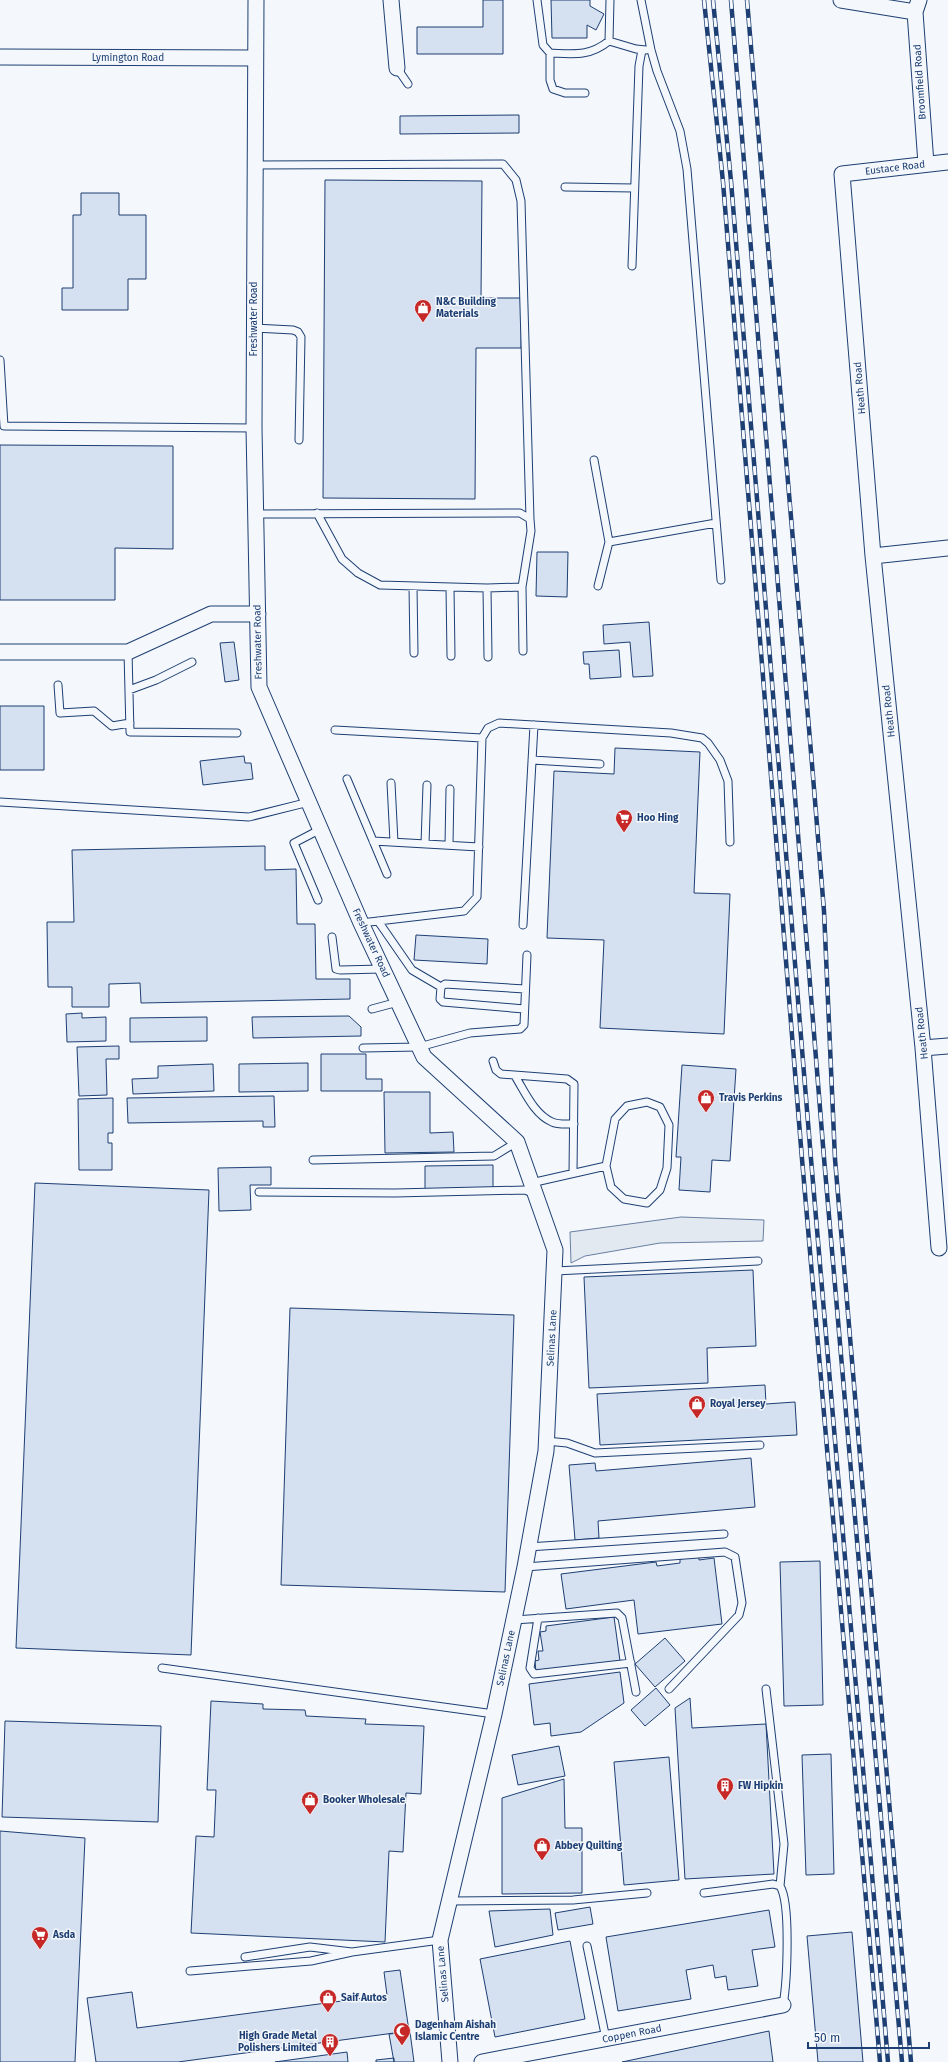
<svg xmlns="http://www.w3.org/2000/svg" width="948" height="2062" font-family="'Fira Sans',sans-serif">
  <style>
    .green { fill: #e3e9f0; stroke: #687fa3 }
    .building { fill: #d5e0f0; stroke: #1d3f73 }
    .lines { fill: none; stroke-linecap: round; stroke-linejoin: round }
    .lane-casing { stroke: #1d3f73; stroke-width: 9 }
    .street-casing { stroke: #1d3f73; stroke-width: 17 }
    .lane { stroke: #f4f7fb; stroke-width: 7 }
    .street { stroke: #f4f7fb; stroke-width: 15 }
    .rail-casing { stroke: #1d3f73; stroke-width: 4.5 }
    .rail { stroke: #f4f7fb; stroke-width: 3; stroke-dasharray: 9; stroke-linecap: butt }
    .labels { text-anchor: middle; dominant-baseline: central; stroke-width: 3; stroke-linejoin: round; paint-order: stroke }
    .street-label { font-size: 10px; fill: #1d3f73; stroke: #f4f7fb }
    .poi-label { font-size: 10px; font-weight: bold; fill: #1d3f73; stroke: #f4f7fb; text-anchor: start }
  </style>
  <rect width="100%" height="100%" fill="#f4f7fb"/>
  <path class="green" d="M681 1217 764 1220 763 1241 660 1243 585 1256 571 1263 570 1232Z"/>
  <path class="building" d="M483 0H503V54H417V27H483Z
    M551 0H590V6L604 14 596 30 587 25V38H552Z
    M519 115V133L400 134V116Z
    M325 180 482 181 481 298H522L521 348H476L475 499 323 498Z
    M81 193H119V215H146V279H128V310H62V288H73V215H81Z
    M0 445 173 446V549L115 548V600H0Z
    M537 552H568L567 597 536 596Z
    M649 622 653 676 633 677 630 642 604 644 603 625Z
    M234 642 239 680 225 682 220 643Z
    M619 650 621 677 590 679 589 664H584L583 652Z
    M0 706H44V770H0Z
    M615 748 700 752 694 893 730 894 724 1034 600 1028 604 940 547 938 554 771 614 774Z
    M244 756 245 763H251L253 779 203 785 200 761Z
    M265 846V870L296 869 297 924H315L316 979H350V999L141 1003 140 983 109 984V1007H72V987H48L47 922H74L72 850Z
    M416 935 488 939 487 964 414 960Z
    M82 1013V1018L106 1017V1041L67 1042 66 1014Z
    M349 1016 361 1027V1036L253 1038 252 1017Z
    M207 1017V1041L130 1042V1018Z
    M119 1046V1059H106L107 1095 79 1096 77 1047Z
    M321 1054H366V1079H382V1091H321Z
    M308 1063V1091L239 1092V1064Z
    M213 1064 214 1091 133 1094 132 1079 158 1078V1066Z
    M682 1065 736 1069 730 1161 712 1160 710 1192 679 1190 681 1157H676Z
    M384 1092H430V1133L453 1132 454 1152 385 1153Z
    M274 1096 275 1127H263V1121L128 1123 127 1098Z
    M113 1098V1133H108V1143H112V1170H79L78 1099Z
    M493 1165V1189L425 1190V1166Z
    M271 1167V1185H250L251 1210 219 1211 218 1168Z
    M35 1183 209 1190 191 1655 16 1648Z
    M753 1270 756 1346 707 1348 708 1383 589 1388 584 1277Z
    M290 1308 514 1315 505 1592 281 1585Z
    M765 1385 766 1404 795 1402 797 1435 600 1445 597 1394Z
    M751 1458 755 1507 598 1521 599 1538 575 1540 569 1465 595 1463 596 1471Z
    M699 1556V1560L714 1558 722 1624 638 1634 634 1600 566 1609 561 1574 656 1562 657 1566 680 1563V1559Z
    M820 1561 823 1705 784 1706 780 1562Z
    M614 1617 620 1661 536 1672 535 1661 539 1660 538 1651H543L540 1632 546 1631V1626Z
    M665 1638 685 1661 655 1687 635 1664Z
    M620 1672 624 1703 581 1732 551 1736 550 1723 534 1725 529 1684Z
    M656 1688 670 1705 645 1726 631 1710Z
    M690 1698 692 1728 766 1724 774 1874 685 1879 675 1708Z
    M211 1701 263 1704V1709L305 1710 306 1716 366 1719 365 1724 424 1726 421 1794 406 1793 403 1852 389 1851 385 1942 191 1933 196 1836 214 1837 216 1790H207Z
    M5 1721 161 1726 158 1822 2 1817Z
    M559 1746 565 1776 518 1785 512 1755Z
    M831 1754 834 1874 806 1875 802 1755Z
    M669 1757 679 1880 624 1885 614 1762Z
    M564 1779 565 1828H582V1893L502 1894V1798Z
    M0 1831 85 1838 75 2062H0Z
    M590 1907 593 1924 558 1930 555 1913Z
    M550 1909 553 1935 495 1947 489 1911Z
    M769 1910 775 1947 752 1950 758 1986 728 1990 726 1976 715 1978 713 1965 686 1970 691 1999 618 2011 606 1937Z
    M852 1932 863 2062H818L807 1936Z
    M570 1941 585 2019 495 2037 480 1959Z
    M400 1970 409 2031 178 2062H96L87 1998 132 1992 137 2028 387 1995 384 1972Z
    M769 2031 773 2062H622Z
    M410 2032 414 2062H394L389 2034Z
    M347 2052 348 2062H275Z
    M394 2058V2062H376V2060Z"/>
  <g class="lines">
    <defs>
      <path id="lane" d="M537 0 543 45 550 53C573 54 589 57 609 41
        M610 0 609 41 636 49 646 50
        M641 0 651 50 657 71 680 131 687 169 721 580
        M550 53V80L553 89 565 93H585
        M397 68 408 84
        M255 165 503 164 516 180 521 201 530 519
        M565 187 634 188
        M632 266 639 66 642 50
        M254 328 293 330 298 332 301 337 299 440
        M0 360 4 426 254 428
        M594 460 609 542 598 586
        M317 513 342 559 358 573 380 585 487 588 522 587 523 651
        M256 514 520 513 530 519 531 531 522 587
        M609 542 716 523
        M413 586 414 653
        M450 587 451 656
        M487 588 488 657
        M128 652 130 732 237 733
        M58 685 60 713 94 711 112 726 130 723
        M129 690 156 680 192 662
        M335 730 482 738
        M532 760 600 764
        M347 779 387 874
        M391 783 394 842
        M0 802 249 817 309 802
        M373 841 479 847
        M425 844 427 785
        M449 845 450 789
        M318 900 294 843 321 829
        M378 921 412 970 441 987
        M361 923 464 911 477 897 482 738 488 728 499 723 671 733 702 738 708 743 720 760 728 781 730 842
        M523 925 534 725
        M332 937 336 969 340 970 382 969
        M372 1009 398 1002
        M524 1009 443 1002 440 999 441 987 445 984 525 989
        M363 1048 419 1047 470 1033 520 1029 524 1025 527 955
        M493 1061 496 1070 501 1074 567 1079 574 1084 573 1173
        M515 1076C525 1092 534 1114 552 1122 558 1125 567 1124 574 1124
        M647 1102 660 1107 669 1125 667 1168 660 1190 647 1203 624 1199 611 1187 606 1166 615 1119 627 1106Z
        M313 1160 494 1156 517 1142
        M531 1183 606 1166
        M259 1192 395 1193 525 1190 535 1194
        M555 1271 758 1261
        M546 1441 567 1443 595 1453 760 1445
        M528 1547 724 1534
        M525 1567 725 1552 735 1557 742 1603 739 1615 669 1689
        M538 1618 530 1668 534 1674 631 1663
        M514 1620 617 1613 622 1618 636 1692
        M162 1668 494 1714
        M766 1689 784 1844 780 1886
        M704 1893 773 1884 780 1886C791 1903 787 1983 783 2005
        M450 1901 573 1900 647 1893
        M587 1946 606 2039
        M352 1952 440 1940
        M190 1971 311 1961 352 1952 310 1947 245 1957"/>
      <path id="street" d="M256 0 254 428 259 687 361 923 424 1057 517 1142 555 1250 546 1451 525 1567 494 1714 440 1940 450 2062
        M391 0 397 68
        M841 0 915 12
        M919 0 915 12 926 164
        M0 57 255 58
        M873 556 948 548
        M0 652H128L211 614H258
        M923 1048 948 1046
        M939 1248 923 1048 873 556 842 174 948 162
        M482 2062 783 2005"/>
    </defs>
    <use href="#lane" class="lane-casing"/>
    <use href="#street" class="street-casing"/>
    <use href="#lane" class="lane"/>
    <use href="#street" class="street"/>
    <defs>
      <path id="rail" d="M704 0 723 182 802 1159 880 2062
        M713 0 731 181 811 1159 888 2062
        M731 0 824 1158 902 2062
        M747 0 812 764 824 911 835 1159 911 2062"/>
    </defs>
    <use href="#rail" class="rail-casing"/>
    <use href="#rail" class="rail"/>
  </g>
  <defs>
    <symbol id="shop-pin" viewBox="-11 -11 22 30"><path d="M0 17L-7.5 6A9.5 9.5 0 1 1 7.5 6Z" fill="#c62828" stroke="#f4f7fb"/><path d="M-5-2.5h2.3a2.7 3.5 0 0 1 5.4 0H5L5.5 6h-11ZM-1.5-2.5h3a1.5 2.3 0 0 0-3 0Z" fill="#fff"/></symbol>
    <symbol id="supermarket-pin" viewBox="-11 -11 22 30"><path d="M0 17L-7.5 6A9.5 9.5 0 1 1 7.5 6Z" fill="#c62828" stroke="#f4f7fb"/><path d="M-6-5.5h2.5l.6 2H6L4.5 2H-2.5L-4.4-4H-6ZM-1.5 3.2a1.3 1.3 0 1 0 .1 0ZM3 3.2a1.3 1.3 0 1 0 .1 0Z" fill="#fff"/></symbol>
    <symbol id="building-pin" viewBox="-11 -11 22 30"><path d="M0 17L-7.5 6A9.5 9.5 0 1 1 7.5 6Z" fill="#c62828" stroke="#f4f7fb"/><path d="M-4-6H4V6H1V3H-1V6H-4ZM-2.5-4.3h1.7v1.8h-1.7ZM.8-4.3h1.7v1.8H.8ZM-2.5-1h1.7V.8h-1.7ZM.8-1h1.7V.8H.8Z" fill="#fff"/></symbol>
    <symbol id="mosque-pin" viewBox="-11 -11 22 30"><path d="M0 17L-7.5 6A9.5 9.5 0 1 1 7.5 6Z" fill="#c62828" stroke="#f4f7fb"/><path d="M3.5-4.9A6 6 0 1 0 3.5 4.9A5 5 0 1 1 3.5-4.9Z" fill="#fff"/></symbol>
  </defs>
  <g fill-rule="evenodd">
    <use href="#shop-pin" x="413" y="298" width="20" height="27"/>
    <use href="#supermarket-pin" x="614" y="808" width="20" height="27"/>
    <use href="#shop-pin" x="696" y="1088" width="20" height="27"/>
    <use href="#shop-pin" x="687" y="1394" width="20" height="27"/>
    <use href="#building-pin" x="715" y="1776" width="20" height="27"/>
    <use href="#shop-pin" x="300" y="1790" width="20" height="27"/>
    <use href="#shop-pin" x="532" y="1836" width="20" height="27"/>
    <use href="#supermarket-pin" x="30" y="1925" width="20" height="27"/>
    <use href="#shop-pin" x="318" y="1988" width="20" height="27"/>
    <use href="#mosque-pin" x="392" y="2021" width="20" height="27"/>
    <use href="#building-pin" x="320" y="2032" width="20" height="27"/>
  </g>
  <g class="labels">
    <g class="street-label">
      <text x="128" y="58">Lymington Road</text>
      <text transform="translate(920 82) rotate(-94)">Broomfield Road</text>
      <text transform="translate(895 168) rotate(-7)">Eustace Road</text>
      <text transform="translate(254 319) rotate(-90)">Freshwater Road</text>
      <text transform="translate(860 388) rotate(-95)">Heath Road</text>
      <text transform="translate(258 642) rotate(-91)">Freshwater Road</text>
      <text transform="translate(889 711) rotate(-96)">Heath Road</text>
      <text transform="translate(371 943) rotate(65)">Freshwater Road</text>
      <text transform="translate(922 1033) rotate(-96)">Heath Road</text>
      <text transform="translate(552 1338) rotate(-87)">Selinas Lane</text>
      <text transform="translate(506 1658) rotate(-78)">Selinas Lane</text>
      <text transform="translate(443 1974) rotate(-95)">Selinas Lane</text>
      <text transform="translate(632 2034) rotate(-11)">Coppen Road</text>
    </g>
    <g class="poi-label">
      <text x="436" y="302">N&amp;C Building<tspan x="436" dy="12">Materials</tspan></text>
      <text x="637" y="818">Hoo Hing</text>
      <text x="719" y="1098">Travis Perkins</text>
      <text x="710" y="1404">Royal Jersey</text>
      <text x="738" y="1786">FW Hipkin</text>
      <text x="323" y="1800">Booker Wholesale</text>
      <text x="555" y="1846">Abbey Quilting</text>
      <text x="53" y="1935">Asda</text>
      <text x="341" y="1998">Saif Autos</text>
      <text x="415" y="2025">Dagenham Aishah<tspan x="415" dy="12">Islamic Centre</tspan></text>
      <text x="317" y="2036" text-anchor="end">High Grade Metal<tspan x="317" dy="12">Polishers Limited</tspan></text>
    </g>
  </g>
  <path d="M808 2042v6h121v-6" fill="none" stroke="#1d3f73" stroke-width="2"/>
  <text x="814" y="2042" font-size="12" fill="#1d3f73" stroke="#f4f7fb" stroke-width="3" paint-order="stroke">50 m</text>
</svg>
